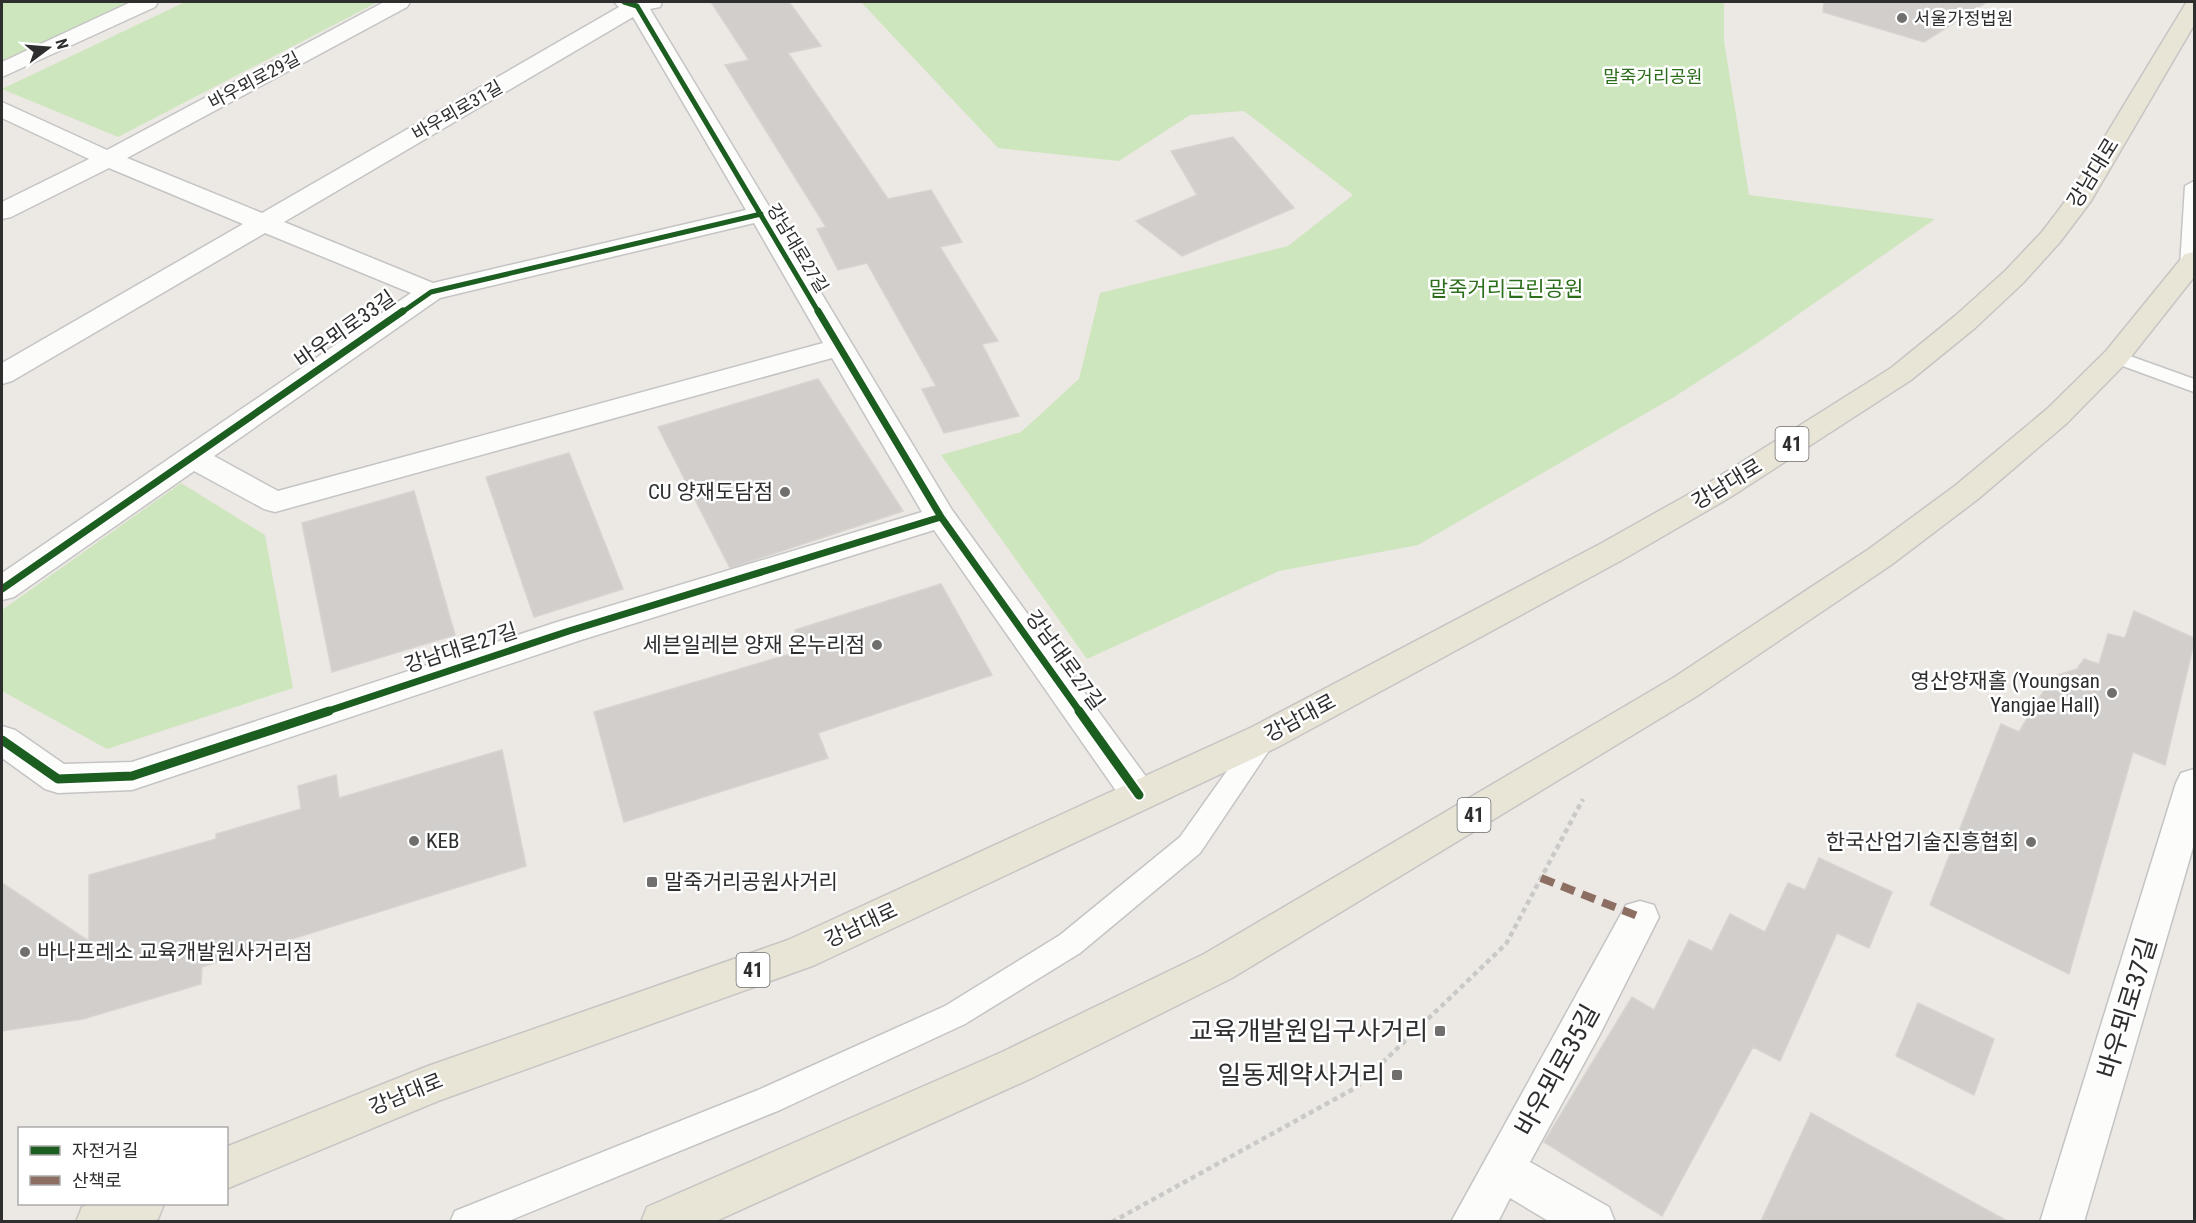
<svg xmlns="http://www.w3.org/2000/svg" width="2196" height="1223" font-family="'Roboto Condensed','Noto Sans KR',sans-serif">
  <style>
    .green { fill: #cee6be }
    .building { fill: #d1cecb; stroke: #d7d4d0; stroke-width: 1.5 }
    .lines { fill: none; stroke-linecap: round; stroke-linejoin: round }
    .service-casing { stroke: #c5c4c5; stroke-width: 3 }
    .minor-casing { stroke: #c5c4c5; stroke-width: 3 }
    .primary-casing { stroke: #c6c5c4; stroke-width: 3 }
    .path { stroke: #c9c9c8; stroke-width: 4.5; stroke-dasharray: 5 4; stroke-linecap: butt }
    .service { fill: #fcfcfb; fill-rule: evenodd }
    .minor { fill: #fcfcfb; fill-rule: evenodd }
    .primary { fill: #e8e4d6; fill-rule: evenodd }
    .quiet { stroke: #8d6e63; stroke-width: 8; stroke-dasharray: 14 8; stroke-linecap: butt }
    .cycleway-far2-casing { stroke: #fff; stroke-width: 8 }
    .cycleway-far1-casing { stroke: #fff; stroke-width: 10 }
    .cycleway-casing { stroke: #fff; stroke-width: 13 }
    .cycleway-far2 { stroke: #1b5e20; stroke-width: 5 }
    .cycleway-far1 { stroke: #1b5e20; stroke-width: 7 }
    .cycleway { stroke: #1b5e20; stroke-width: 9 }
    .poi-dot { fill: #706f6e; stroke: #fff; stroke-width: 2 }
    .labels { text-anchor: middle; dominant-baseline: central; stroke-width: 5; stroke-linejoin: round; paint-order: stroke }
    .far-poi-label { font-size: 18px; fill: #2e2e2e; stroke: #fff; text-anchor: start }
    .far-park-label { font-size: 18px; fill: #2c6e1b; stroke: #fff }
    .far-street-label { font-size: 18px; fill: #2e2e2e; stroke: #fff }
    .shield { fill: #fff; stroke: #6d6d6d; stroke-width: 1.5 }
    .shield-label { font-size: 20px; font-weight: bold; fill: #2e2e2e }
    .street-label { font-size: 21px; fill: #2e2e2e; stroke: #fff }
    .park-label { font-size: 21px; fill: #2c6e1b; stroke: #fff }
    .poi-label { font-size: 21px; fill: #2e2e2e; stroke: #fff; text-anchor: end }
    .near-street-label { font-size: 26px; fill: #2e2e2e; stroke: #fff }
    .near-poi-label { font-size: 26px; fill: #2e2e2e; stroke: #fff; text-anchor: end }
  </style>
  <rect width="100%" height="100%" fill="#ece8e4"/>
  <path class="green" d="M2 2H131L2 61Z
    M185 2H378L118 137 2 89Z
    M861 2H1724V41L1749 195 1935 219 1753 346 1674 397 1418 545 1279 571 1087 659 941 455 1021 432 1079 379 1100 293 1288 246 1353 195 1244 111 1190 115 1119 161 998 148Z
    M181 483 265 535 293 688 107 749 2 691V610Z"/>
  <path class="building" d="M711 2H789L821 46 788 53 888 199 931 190 962 242 940 247 998 341 982 344 1019 416 944 433 922 389 936 386 867 263 838 270 817 229 826 227 725 65 749 60Z
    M1824 2H1987L1924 42 1823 12Z
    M1233 137 1294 208 1182 256 1136 221 1197 195 1171 151Z
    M818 379 903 511 730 568 658 427Z
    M569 453 623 589 534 617 486 477Z
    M414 491 455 635 332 672 302 523Z
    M941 584 992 675 818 733 828 758 624 822 594 712 804 650 795 630Z
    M2134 611 2194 638V643L2165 765 2133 752 2069 974 1930 905 2001 724 2019 732 2052 677 2077 669 2084 659 2099 664 2108 634 2125 638Z
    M502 750 526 866 202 967 201 984 83 1019 2 1031V883L89 941V875L216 839V834L301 809 298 786 336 775 339 798Z
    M1819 858 1892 892 1869 948 1837 933 1780 1061 1753 1047 1662 1216 1544 1142 1632 997 1654 1010 1689 940 1712 951 1730 914 1765 932 1788 883 1805 890Z
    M1918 1003 1994 1039 1974 1095 1896 1056Z
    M1811 1113 2007 1221H1761Z"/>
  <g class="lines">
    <defs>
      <path id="service" d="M2194 181V271L2190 272 2180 266 2185 186Z
        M2116 351 2194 379V392L2109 361 2106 357 2109 353Z
        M1265 727 1274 730 1278 737 1200 853 1080 953 965 1024 780 1110 506 1222H450L455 1211 758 1090 945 1006 1060 935 1180 837 1256 730Z"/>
      <path id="minor" d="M131 2H158L155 7 2 77V62Z
        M384 2H410L407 7 127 158 262 213 619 7 614 2H662L660 7 650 9 952 510 1152 785 1157 795 1152 805 1139 810 1126 805 934 530 581 640 132 790 58 793 45 789 2 758V726L15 730 64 764 132 762 557 622 922 512 832 358 275 512 264 509 194 471 14 597 2 600V573L411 293 265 233 12 381 2 384V363L243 224 109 168 11 217 2 219V202L89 159 2 118V102L107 150ZM633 17 746 210 433 283 284 222ZM754 223 823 343 278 491 214 456 440 298Z
        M2194 769V844L2084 1222H2040L2176 783 2181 773Z
        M1640 901 1654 905 1659 917 1600 1034 1530 1162 1609 1207 1615 1222H1550L1510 1198 1498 1222H1451L1626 905Z"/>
      <path id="primary" d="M2194 2V25L2091 201 2060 242 2023 283 1975 328 1911 380 1729 498 1622 560 1278 747 815 965 438 1101 226 1189V1147L428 1066 788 940 1252 727 1600 544 1707 484 1891 368 1955 316 2005 271 2042 232 2067 199 2183 8 2186 3Z
        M2194 252V277L2126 363 2067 423 1978 499 1891 565 1697 696 1232 978 1032 1078 714 1222H641L647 1207 1002 1052 1204 954 1673 678 1869 549 1956 485 2047 409 2106 351 2185 254Z
        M90 1204H164L158 1219 152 1222H76L82 1207Z"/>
    </defs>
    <use href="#service" class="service-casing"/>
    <use href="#minor" class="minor-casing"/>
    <use href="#primary" class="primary-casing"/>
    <path class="path" d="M1112 1222 1357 1087 1506 944 1583 799"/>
    <use href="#service" class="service"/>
    <use href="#minor" class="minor"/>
    <use href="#primary" class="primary"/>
    <path class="quiet" d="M1541 878 1640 917"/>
    <defs>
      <path id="cycleway-far2" d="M624 2 637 6 819 313
        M401 313 431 292 761 214"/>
      <path id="cycleway-far1" d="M818 311 941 517 1080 712
        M2 589 403 311
        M325 712 569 631 941 517"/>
      <path id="cycleway" d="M1079 711 1139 795
        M2 740 58 779 132 776 329 711"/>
    </defs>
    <use href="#cycleway-far2" class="cycleway-far2-casing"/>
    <use href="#cycleway-far1" class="cycleway-far1-casing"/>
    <use href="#cycleway" class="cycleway-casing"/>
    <use href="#cycleway-far2" class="cycleway-far2"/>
    <use href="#cycleway-far1" class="cycleway-far1"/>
    <use href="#cycleway" class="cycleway"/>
  </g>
  <g class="poi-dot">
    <circle cx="1902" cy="18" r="6"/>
    <circle cx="785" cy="492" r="6"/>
    <circle cx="877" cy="645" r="6"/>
    <circle cx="2112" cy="693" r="6"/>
    <circle cx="414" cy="841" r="6"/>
    <circle cx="2031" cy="842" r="6"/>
    <rect x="646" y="876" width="12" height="12" rx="3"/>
    <circle cx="25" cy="952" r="6"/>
    <rect x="1434" y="1025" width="12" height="12" rx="3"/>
    <rect x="1391" y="1069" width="12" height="12" rx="3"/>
  </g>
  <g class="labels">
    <g class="far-poi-label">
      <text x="1914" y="18">서울가정법원</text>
    </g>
    <g class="far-park-label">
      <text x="1653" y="76">말죽거리공원</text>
    </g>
    <g class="far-street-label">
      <text transform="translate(254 80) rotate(-28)">바우뫼로29길</text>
      <text transform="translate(457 110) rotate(-30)">바우뫼로31길</text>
      <text transform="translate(798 248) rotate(59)">강남대로27길</text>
    </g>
    <g class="shield">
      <rect x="1775.5" y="427" width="33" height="34" rx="4.5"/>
      <rect x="1457.5" y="798" width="33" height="34" rx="4.5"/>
      <rect x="736.5" y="953" width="33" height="34" rx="4.5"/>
    </g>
    <g class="shield-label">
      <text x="1792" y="444">41</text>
      <text x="1474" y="815">41</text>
      <text x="753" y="970">41</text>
    </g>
    <g class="street-label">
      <text transform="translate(2093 173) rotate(-58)">강남대로</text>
      <text transform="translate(345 329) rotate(-35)">바우뫼로33길</text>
      <text transform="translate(1727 484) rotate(-31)">강남대로</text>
      <text transform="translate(461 648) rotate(-18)">강남대로27길</text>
      <text transform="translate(1065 660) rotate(54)">강남대로27길</text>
      <text transform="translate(1300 718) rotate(-28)">강남대로</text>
      <text transform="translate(861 925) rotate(-25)">강남대로</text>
      <text transform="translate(406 1094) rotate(-22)">강남대로</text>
    </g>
    <g class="park-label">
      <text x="1506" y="289">말죽거리근린공원</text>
    </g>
    <g class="poi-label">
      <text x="773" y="492">CU 양재도담점</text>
      <text x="865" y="645">세븐일레븐 양재 온누리점</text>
      <text x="2100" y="681">영산양재홀 (Youngsan<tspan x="2100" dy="24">Yangjae Hall)</tspan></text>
      <text x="426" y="841" text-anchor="start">KEB</text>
      <text x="2019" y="842">한국산업기술진흥협회</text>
      <text x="664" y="882" text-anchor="start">말죽거리공원사거리</text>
      <text x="37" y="952" text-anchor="start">바나프레소 교육개발원사거리점</text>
    </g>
    <g class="near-street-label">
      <text transform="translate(2127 1008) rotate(-73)">바우뫼로37길</text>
      <text transform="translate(1557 1070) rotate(-61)">바우뫼로35길</text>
    </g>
    <g class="near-poi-label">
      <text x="1428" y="1031">교육개발원입구사거리</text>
      <text x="1385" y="1075">일동제약사거리</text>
    </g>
  </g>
  <rect width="2196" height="1223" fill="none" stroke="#2e2e2e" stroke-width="6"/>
  <rect x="18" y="1127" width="210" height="78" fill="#ffffff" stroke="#ababab" stroke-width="1.5"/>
  <rect x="30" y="1146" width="30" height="9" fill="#1b5e20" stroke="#ababab" stroke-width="1.5"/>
  <text x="72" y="1157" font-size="18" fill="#2e2e2e">자전거길</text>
  <rect x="30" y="1176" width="30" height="9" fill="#8d6e63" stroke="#ababab" stroke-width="1.5"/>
  <text x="72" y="1187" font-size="18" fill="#2e2e2e">산책로</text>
  <g transform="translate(48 48) rotate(74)" stroke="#ffffff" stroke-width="4.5" paint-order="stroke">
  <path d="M0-4.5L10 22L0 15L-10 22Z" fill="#2e2e2e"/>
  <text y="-9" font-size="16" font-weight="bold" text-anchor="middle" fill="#2e2e2e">N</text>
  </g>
</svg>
